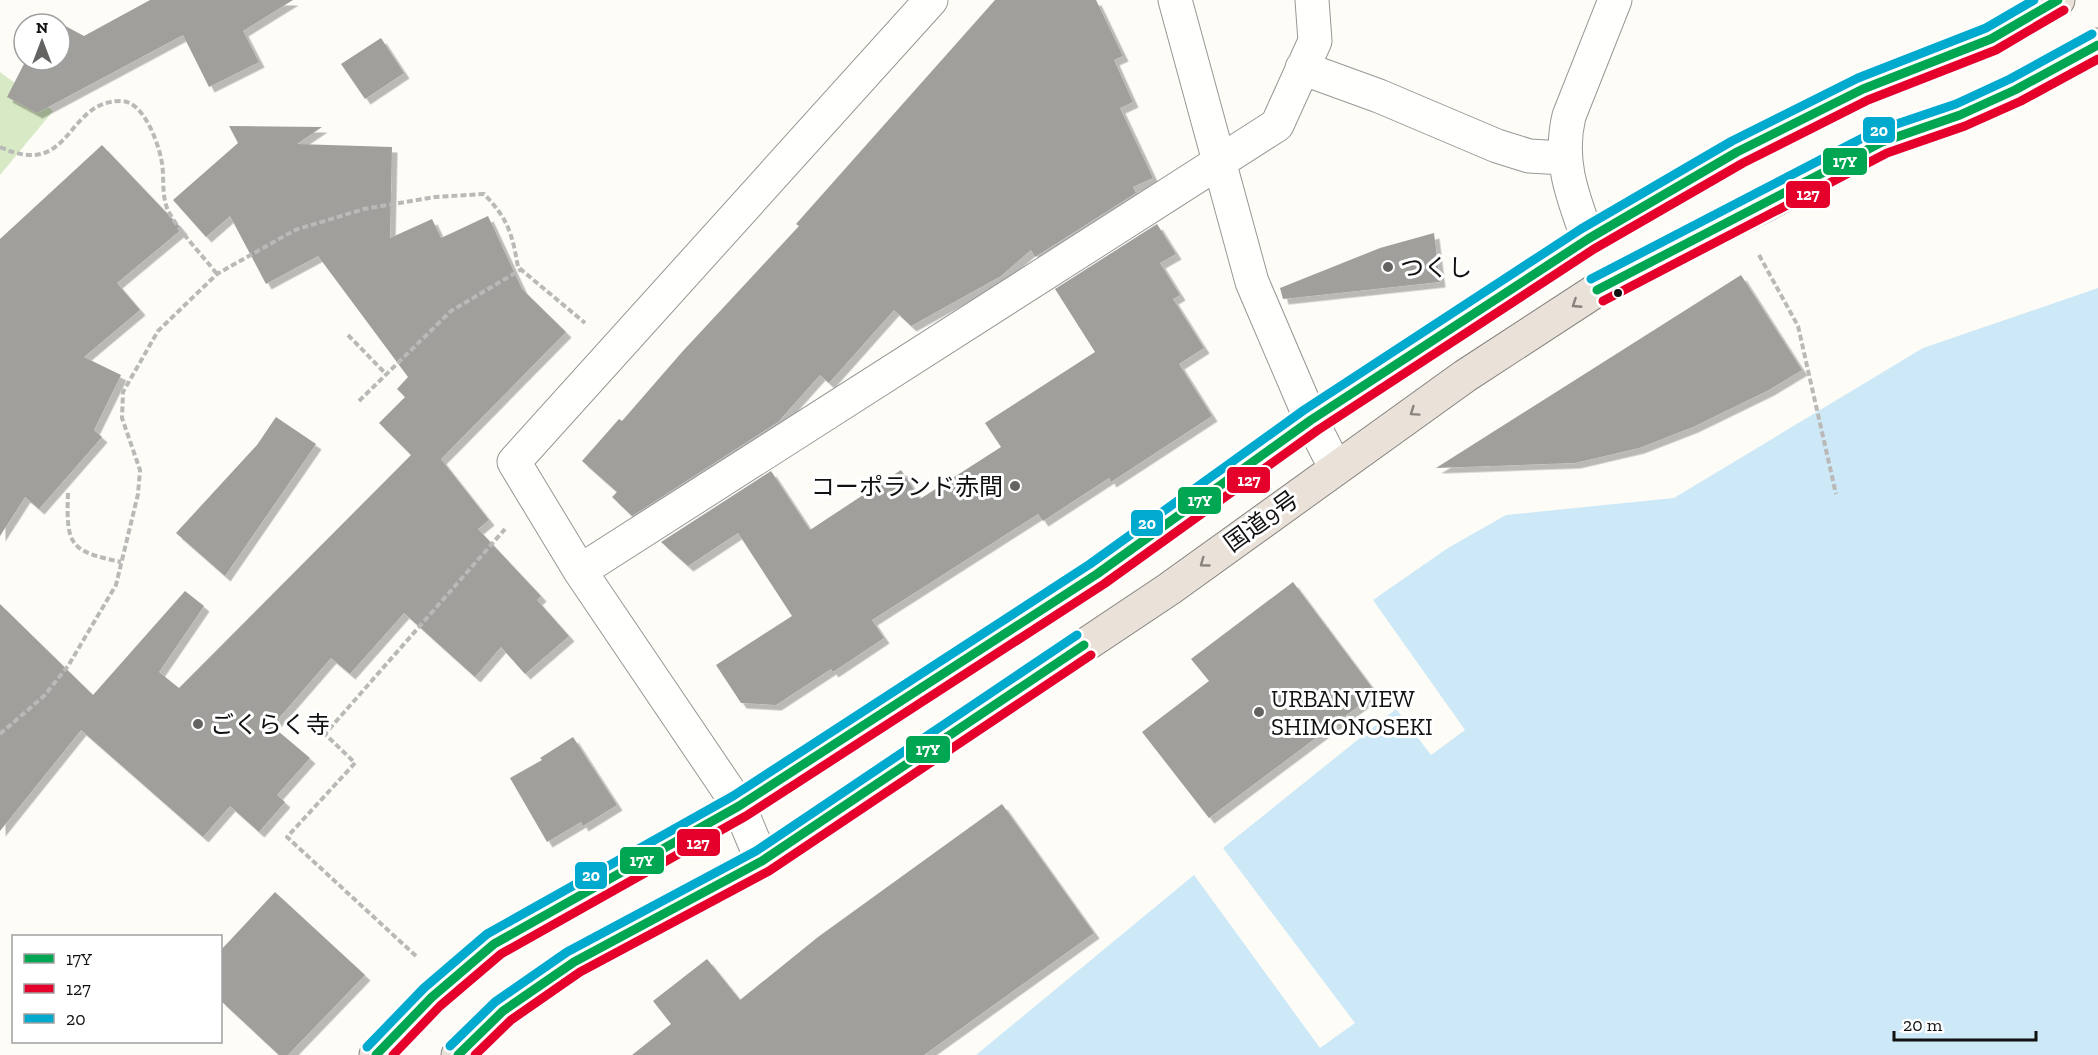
<svg xmlns="http://www.w3.org/2000/svg" width="2098" height="1055" font-family="'Zilla Slab','Noto Sans JP',serif">
  <style>
    .forest { fill: #d8eac5 }
    .water { fill: #cde8f7 }
    .building { fill: #a19f9c; filter: url(#shadow) }
    .lines { fill: none; stroke-linecap: round; stroke-linejoin: round }
    .minor-casing { stroke: #979795; stroke-width: 35 }
    .highway-casing { stroke: #858482; stroke-width: 35 }
    .path { stroke: #b9b9b8; stroke-width: 4; stroke-dasharray: 6 3; stroke-linecap: butt }
    .minor { stroke: #fffffe; stroke-width: 33 }
    .highway { stroke: #eae1d8; stroke-width: 33 }
    .bus-1-casing { stroke: #fff; stroke-width: 14 }
    .bus-2-casing { stroke: #fff; stroke-width: 14 }
    .bus-3-casing { stroke: #fff; stroke-width: 14 }
    .bus-1 { stroke: #00a651; stroke-width: 9 }
    .bus-2 { stroke: #e4002b; stroke-width: 9 }
    .bus-3 { stroke: #00a9ce; stroke-width: 9 }
    .oneway { stroke: #88837e }
    .poi-dot { fill: #646362; stroke: #fff; stroke-width: 2 }
    .bus-dot { fill: #111; stroke: #fff; stroke-width: 2 }
    .labels { text-anchor: middle; dominant-baseline: central; stroke-width: 6; stroke-linejoin: round; paint-order: stroke }
    .poi-label { font-size: 24px; fill: #111; stroke: #fff; text-anchor: start }
    .street-label { font-size: 24px; fill: #111; stroke: #fff }
    .line-badge { stroke: #fff; stroke-width: 2 }
    .badge-label { font-size: 16px; text-anchor: middle; font-weight: bold; fill: #fff }
  </style>
  <defs>
    <filter id="shadow"><feDropShadow dx="5.5" dy="5.5" stdDeviation="0" flood-color="#0004"/></filter>
  </defs>
  <rect width="100%" height="100%" fill="#fdfcf7"/>
  <path class="forest" d="M0 72 53 111 0 175Z"/>
  <path class="water" d="M2098 288V1055H976L1194 875 1320 1048 1355 1023 1223 848 1396 709 1431 755 1465 730 1373 600 1448 548 1506 515 1674 498 1923 348Z"/>
  <path class="building" d="M150 0H293L243 31 259 62 209 87 183 35 37 113 7 97 26 60H60V24H54L56 21 84 36Z
    M995 0H1096L1123 56 1114 60 1133 102 1120 108 1153 178 1133 187 1136 193 1035 257 1031 250 1001 276 911 326 894 310 829 383 820 375 778 422 632 516 612 497 617 492 582 461 619 419 622 421 682 352 799 226 796 224Z
    M381 38 404 73 365 99 341 64Z
    M229 126 322 127 297 144 392 147 390 238 432 219 441 238 488 216 522 289 566 332 441 459 489 520 478 529 541 596 537 600 569 636 525 674 501 647 475 677 404 613 350 674 331 658 272 726 310 758 277 795 285 802 259 832 230 806 203 837 81 730 0 831V604L93 695 185 591 204 606 159 672 179 688 411 455 379 423 405 397 397 389 408 377 318 256 266 284 230 216 206 237 173 200 238 143Z
    M102 145 182 229 117 283 140 310 84 357 121 375 94 430 102 437 39 509 25 497 0 536V239Z
    M1157 224 1176 254 1160 263 1180 295 1173 299 1204 348 1179 364 1212 416 1111 482 1109 478 1043 521 1038 514 872 620 884 638 833 672 831 669 776 705 741 703 716 665 792 616 738 533 688 566 661 542 771 471 810 530 901 470 920 499 1001 447 985 423 1095 352 1055 289Z
    M1434 233 1440 282 1283 299 1280 288 1380 248Z
    M1741 275 1802 370 1769 390 1693 427 1639 448 1575 463 1436 468Z
    M276 417 316 444 225 576 176 533 257 445Z
    M1293 582 1376 693 1209 818 1142 732 1209 681 1191 659Z
    M573 737 617 805 583 826 581 822 547 842 510 778 542 760 540 758Z
    M1002 804 1094 933 924 1055H632L671 1024 653 1001 707 959 740 1000 818 937Z
    M275 892 365 975 288 1055H279L220 1000V951Z"/>
  <g class="lines">
    <defs>
      <path id="minor" d="M1175 0 1252 282 1311 420 1335 467
        M1302 68 1379 96 1497 146 1529 156 1564 158
        M1588 239C1573 197 1558 161 1569 116L1615 0
        M580 571 1277 125 1315 41 1312 0
        M762 861 739 806 580 571 514 462 931 0"/>
      <path id="highway" d="M376 1055 432 997 494 944 739 806 1097 574 1311 420 1588 239 1737 152 1863 89 1991 39 2058 0
        M458 1055 503 1011 574 962 762 861 1169 589 1465 376 1606 284 1767 204 1882 142 1960 115 2015 90 2098 45"/>
    </defs>
    <use href="#minor" class="minor-casing"/>
    <use href="#highway" class="highway-casing"/>
    <path class="path" d="M0 147C73 180 64 101 121 101 143 101 157 140 161 158 165 174 161 192 167 208 174 226 204 257 217 274
      M1759 255 1798 326 1836 494
      M348 335 386 374
      M359 401 451 311 522 269
      M68 493C66 546 70 551 121 562
      M0 734 44 696 68 666 116 585 138 494 140 470 122 418 123 392 158 331 217 274 295 230 364 209 435 197 484 194C508 219 512 233 518 267L585 323
      M416 956 287 837 355 763 325 734 505 529"/>
    <use href="#minor" class="minor"/>
    <use href="#highway" class="highway"/>
    <defs>
      <path id="bus-1" d="M1597 290 1882 142 1960 115 2015 90 2098 45
        M376 1055 432 997 494 944 739 806 1097 574 1311 420 1588 239 1737 152 1863 89 1991 39 2058 0
        M458 1055 503 1011 574 962 762 861 1084 645"/>
      <path id="bus-2" d="M1603 301 1887 153 1965 126 2021 101 2098 59
        M393 1055 440 1006 501 954 746 816 1104 584 1318 430 1594 249 1743 163 1868 100 1996 50 2064 10
        M475 1055 511 1020 580 972 769 871 1091 655"/>
      <path id="bus-3" d="M1591 279 1876 131 1956 104 2010 79 2092 34
        M450 1046 495 1002 567 952 756 851 1077 635
        M367 1047 424 988 487 934 733 796 1090 564 1304 410 1581 229 1732 141 1858 78 1986 28 2034 0"/>
    </defs>
    <use href="#bus-1" class="bus-1-casing"/>
    <use href="#bus-2" class="bus-2-casing"/>
    <use href="#bus-3" class="bus-3-casing"/>
    <use href="#bus-1" class="bus-1"/>
    <use href="#bus-2" class="bus-2"/>
    <use href="#bus-3" class="bus-3"/>
  </g>
  <defs><path id="oneway-chevron" d="M-2-3.5L2.5 0L-2 3.5" fill="none" stroke-width="1.6" stroke-linecap="round" stroke-linejoin="round" transform="scale(1.5)"/></defs>
  <g class="oneway">
    <use href="#oneway-chevron" transform="translate(1576 304) rotate(147)"/>
    <use href="#oneway-chevron" transform="translate(1414 412) rotate(145)"/>
    <use href="#oneway-chevron" transform="translate(1204 563) rotate(144)"/>
  </g>
  <g class="poi-dot">
    <circle cx="1388" cy="267" r="6"/>
    <circle cx="1015" cy="486" r="6"/>
    <circle cx="1259" cy="712" r="6"/>
    <circle cx="198" cy="724" r="6"/>
  </g>
  <circle class="bus-dot" cx="1618" cy="293" r="5"/>
  <g class="labels">
    <g class="poi-label">
      <text x="1400" y="267">つくし</text>
      <text x="1003" y="486" text-anchor="end">コーポランド赤間</text>
      <text x="1271" y="698">URBAN VIEW<tspan x="1271" dy="28">SHIMONOSEKI</tspan></text>
      <text x="210" y="724">ごくらく寺</text>
    </g>
    <g class="street-label">
      <text transform="translate(1261 521) rotate(-36)">国道9号</text>
    </g>
  </g>
  <g class="line-badge">
    <rect x="1862" y="116" width="34" height="28" rx="6" fill="#00a9ce"/>
    <rect x="1822" y="147" width="46" height="29" rx="6" fill="#00a651"/>
    <rect x="1785" y="180" width="46" height="29" rx="6" fill="#e4002b"/>
    <rect x="1226" y="466" width="45" height="28" rx="6" fill="#e4002b"/>
    <rect x="1177" y="486" width="45" height="29" rx="6" fill="#00a651"/>
    <rect x="1130" y="509" width="34" height="28" rx="6" fill="#00a9ce"/>
    <rect x="905" y="735" width="46" height="29" rx="6" fill="#00a651"/>
    <rect x="676" y="828" width="45" height="29" rx="6" fill="#e4002b"/>
    <rect x="619" y="846" width="46" height="29" rx="6" fill="#00a651"/>
    <rect x="574" y="861" width="34" height="29" rx="6" fill="#00a9ce"/>
  </g>
  <g class="badge-label">
    <text x="1879" y="136">20</text>
    <text x="1845" y="167">17Y</text>
    <text x="1808" y="200">127</text>
    <text x="1249" y="486">127</text>
    <text x="1200" y="506">17Y</text>
    <text x="1147" y="529">20</text>
    <text x="928" y="755">17Y</text>
    <text x="698" y="849">127</text>
    <text x="642" y="866">17Y</text>
    <text x="591" y="881">20</text>
  </g>
  <rect x="12" y="935" width="210" height="108" fill="#ffffff" stroke="#a0a0a0" stroke-width="1.5"/>
  <rect x="24" y="954" width="30" height="9" fill="#00a651" stroke="#a0a0a0" stroke-width="1.5"/>
  <text x="66" y="965" font-size="18" fill="#111111">17Y</text>
  <rect x="24" y="984" width="30" height="9" fill="#e4002b" stroke="#a0a0a0" stroke-width="1.5"/>
  <text x="66" y="995" font-size="18" fill="#111111">127</text>
  <rect x="24" y="1014" width="30" height="9" fill="#00a9ce" stroke="#a0a0a0" stroke-width="1.5"/>
  <text x="66" y="1025" font-size="18" fill="#111111">20</text>
  <g transform="translate(42 42)"><circle r="28" fill="#ffffff" stroke="#a0a0a0" stroke-width="1.5"/>
  <path d="M0-4.5L10 22L0 15L-10 22Z" fill="#646362"/>
  <text y="-9" font-size="16" font-weight="bold" text-anchor="middle" fill="#111111">N</text>
  </g>
  <path d="M1894 1031v9h142v-9" fill="none" stroke="#111111" stroke-width="3"/>
  <text x="1903" y="1031" font-size="18" fill="#111111" stroke="#ffffff" stroke-width="4.5" paint-order="stroke">20 m</text>
</svg>
